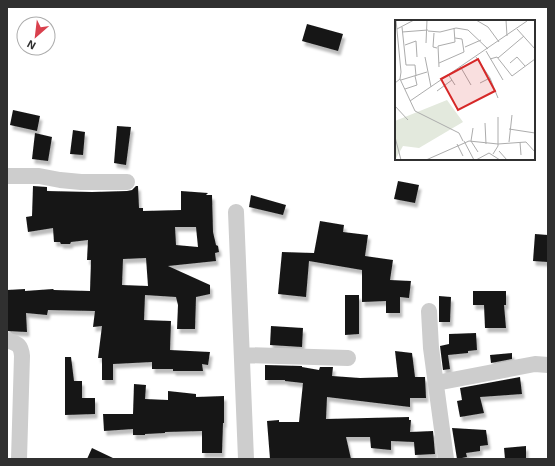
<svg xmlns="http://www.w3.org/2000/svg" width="555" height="466" font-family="'Exo 2',sans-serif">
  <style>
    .building { fill: #171717; fill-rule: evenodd; filter: url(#shadow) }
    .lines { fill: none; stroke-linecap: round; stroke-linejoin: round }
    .minor { stroke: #cdcdcd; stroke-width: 16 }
    .inset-road { fill: none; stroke: #acacac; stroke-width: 1 }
    .view { fill: #d62828; fill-opacity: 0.15; stroke: #d62828; stroke-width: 2 }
    .inset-edge { fill: none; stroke: #303030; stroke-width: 2 }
  </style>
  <defs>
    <filter id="shadow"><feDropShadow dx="2.5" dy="4.5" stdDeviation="1" flood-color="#0004"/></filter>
  </defs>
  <rect width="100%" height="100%" fill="#fff"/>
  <path class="building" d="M307 24 343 34 338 51 302 41Z
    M13 110 40 116 37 131 10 125Z
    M117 126 131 127 126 165 114 163Z
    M73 130 85 132 83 155 70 154Z
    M35 133 52 137 48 161 32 159Z
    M398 181 419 185 415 203 394 199Z
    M33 186 47 187V191L92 192 127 191 132 190 136 186H138L139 208H143V211L181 210V191L208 193 206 195H212L213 232 216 245 218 246 219 252 215 253 216 261 168 266 210 285V294L196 297 195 329H177L178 305 176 297 145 295 144 320 171 321 170 350 210 352 208 365 202 364 203 371H173V369H152V362L113 364V380H102V358H98L102 326 93 327 95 311 48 310 47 315 26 313 27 332 7 331V290L25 289V291L53 289 54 290 90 291 91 260H87L88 240 71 242 70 244H61L60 242H54L53 228 28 232 26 217 32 216ZM175 227H196L198 247 176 245ZM146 258 148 286 122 285 123 259Z
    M251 195 286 205 283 215 249 207Z
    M320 221 344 225 343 232 368 235 365 256 393 260 390 280 411 281 409 298 400 297V313H386V301L362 302V270L309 261 306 297 278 294 282 252 314 253Z
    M535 234 548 235V262L533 261Z
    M473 291H506V305H504L506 328H485L484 305H473Z
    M345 295H359V334L345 335Z
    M439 296 451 297 450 322H439Z
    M271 326 303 328 302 347 270 345Z
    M476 333 477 350 468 351V353L448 355 450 369 443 370 440 346 449 344V334Z
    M395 351 412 353 415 377H425L426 398H410V407L327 397 326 419 409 417V420H411L410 432 433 431 435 454 415 455 414 442 391 441V450L371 448 370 437H346L351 459H270L267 421 279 420V422H299L303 383 285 381V380H265V365L302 366V367L319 370 320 367H333L332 376 360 378 398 377Z
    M512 353V359L491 363 490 355Z
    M65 357H71L74 381H82V398H95V414L65 415Z
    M520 377 522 394 480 397 484 413 460 417 457 401 462 400 460 388Z
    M134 384 146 385 145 399 168 400V391L196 394V397L224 396V423H223L222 453H202V431L165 432V433L145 434V435H133V429L104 431 103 414H133Z
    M452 428 486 430 488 445 480 446V451L466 453 467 457 457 459Z
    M526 446V459H505L504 448Z
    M92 448 115 459H87Z"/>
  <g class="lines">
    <path class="minor" d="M7 176H39L60 180 81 182H127
      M236 212 246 459
      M429 311 431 348 446 459
      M7 340C17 344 21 344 22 356L19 459
      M242 355 348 358
      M436 383 535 364 548 365"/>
  </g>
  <g transform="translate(395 20)">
    <rect width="140" height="140" fill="#fff"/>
    <path d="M52 80 68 102 24 128 8 126 0 140V101Z" fill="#e3e9dd"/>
    <path class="inset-road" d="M81 0 93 7 104 22M111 0 112 16M7 7 11 45H20L21 56M2 9 19 0M122 9 140 29M33 11 45 12 61 8 73 10 93 29M7 12 33 10M39 13 38 27 42 28M31 23 32 0M10 25 21 21 22 37M70 27 86 20M91 31 108 60M30 37 36 67M81 37 95 58 85 63M103 38 129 16M95 39 102 37 117 56 140 39M44 43 69 32 67 19 60 18M115 43 122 37 130 46M65 46 76 65M44 47 43 26 60 22 59 8M53 54 60 65M95 58 103 78M5 59 20 91 64 113 68 121M6 60 32 52M0 63 5 59 6 52 1 0M10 69 22 65 20 56M42 71 57 60M15 81 132 1M0 86 13 100M90 103 91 124M78 108 76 121 83 132M114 109 140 113M0 117 6 140M69 121 79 140M114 122 117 95M125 122 126 135M62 124 68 136M104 131 112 140M98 134 103 126V97M31 140 74 121 103 124 131 122 140 132M81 140 94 133 105 140"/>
    <path class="view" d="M83 39 100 71 63 90 46 59Z"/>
    <rect width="140" height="140" class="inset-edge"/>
  </g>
  <rect width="555" height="466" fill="none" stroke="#303030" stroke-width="16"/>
  <g transform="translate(36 36) rotate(208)"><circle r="19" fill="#ffffff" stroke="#acacac"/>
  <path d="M0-3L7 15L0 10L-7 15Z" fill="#d9404d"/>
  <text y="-6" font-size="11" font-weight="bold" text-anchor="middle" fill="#303030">N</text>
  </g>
</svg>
